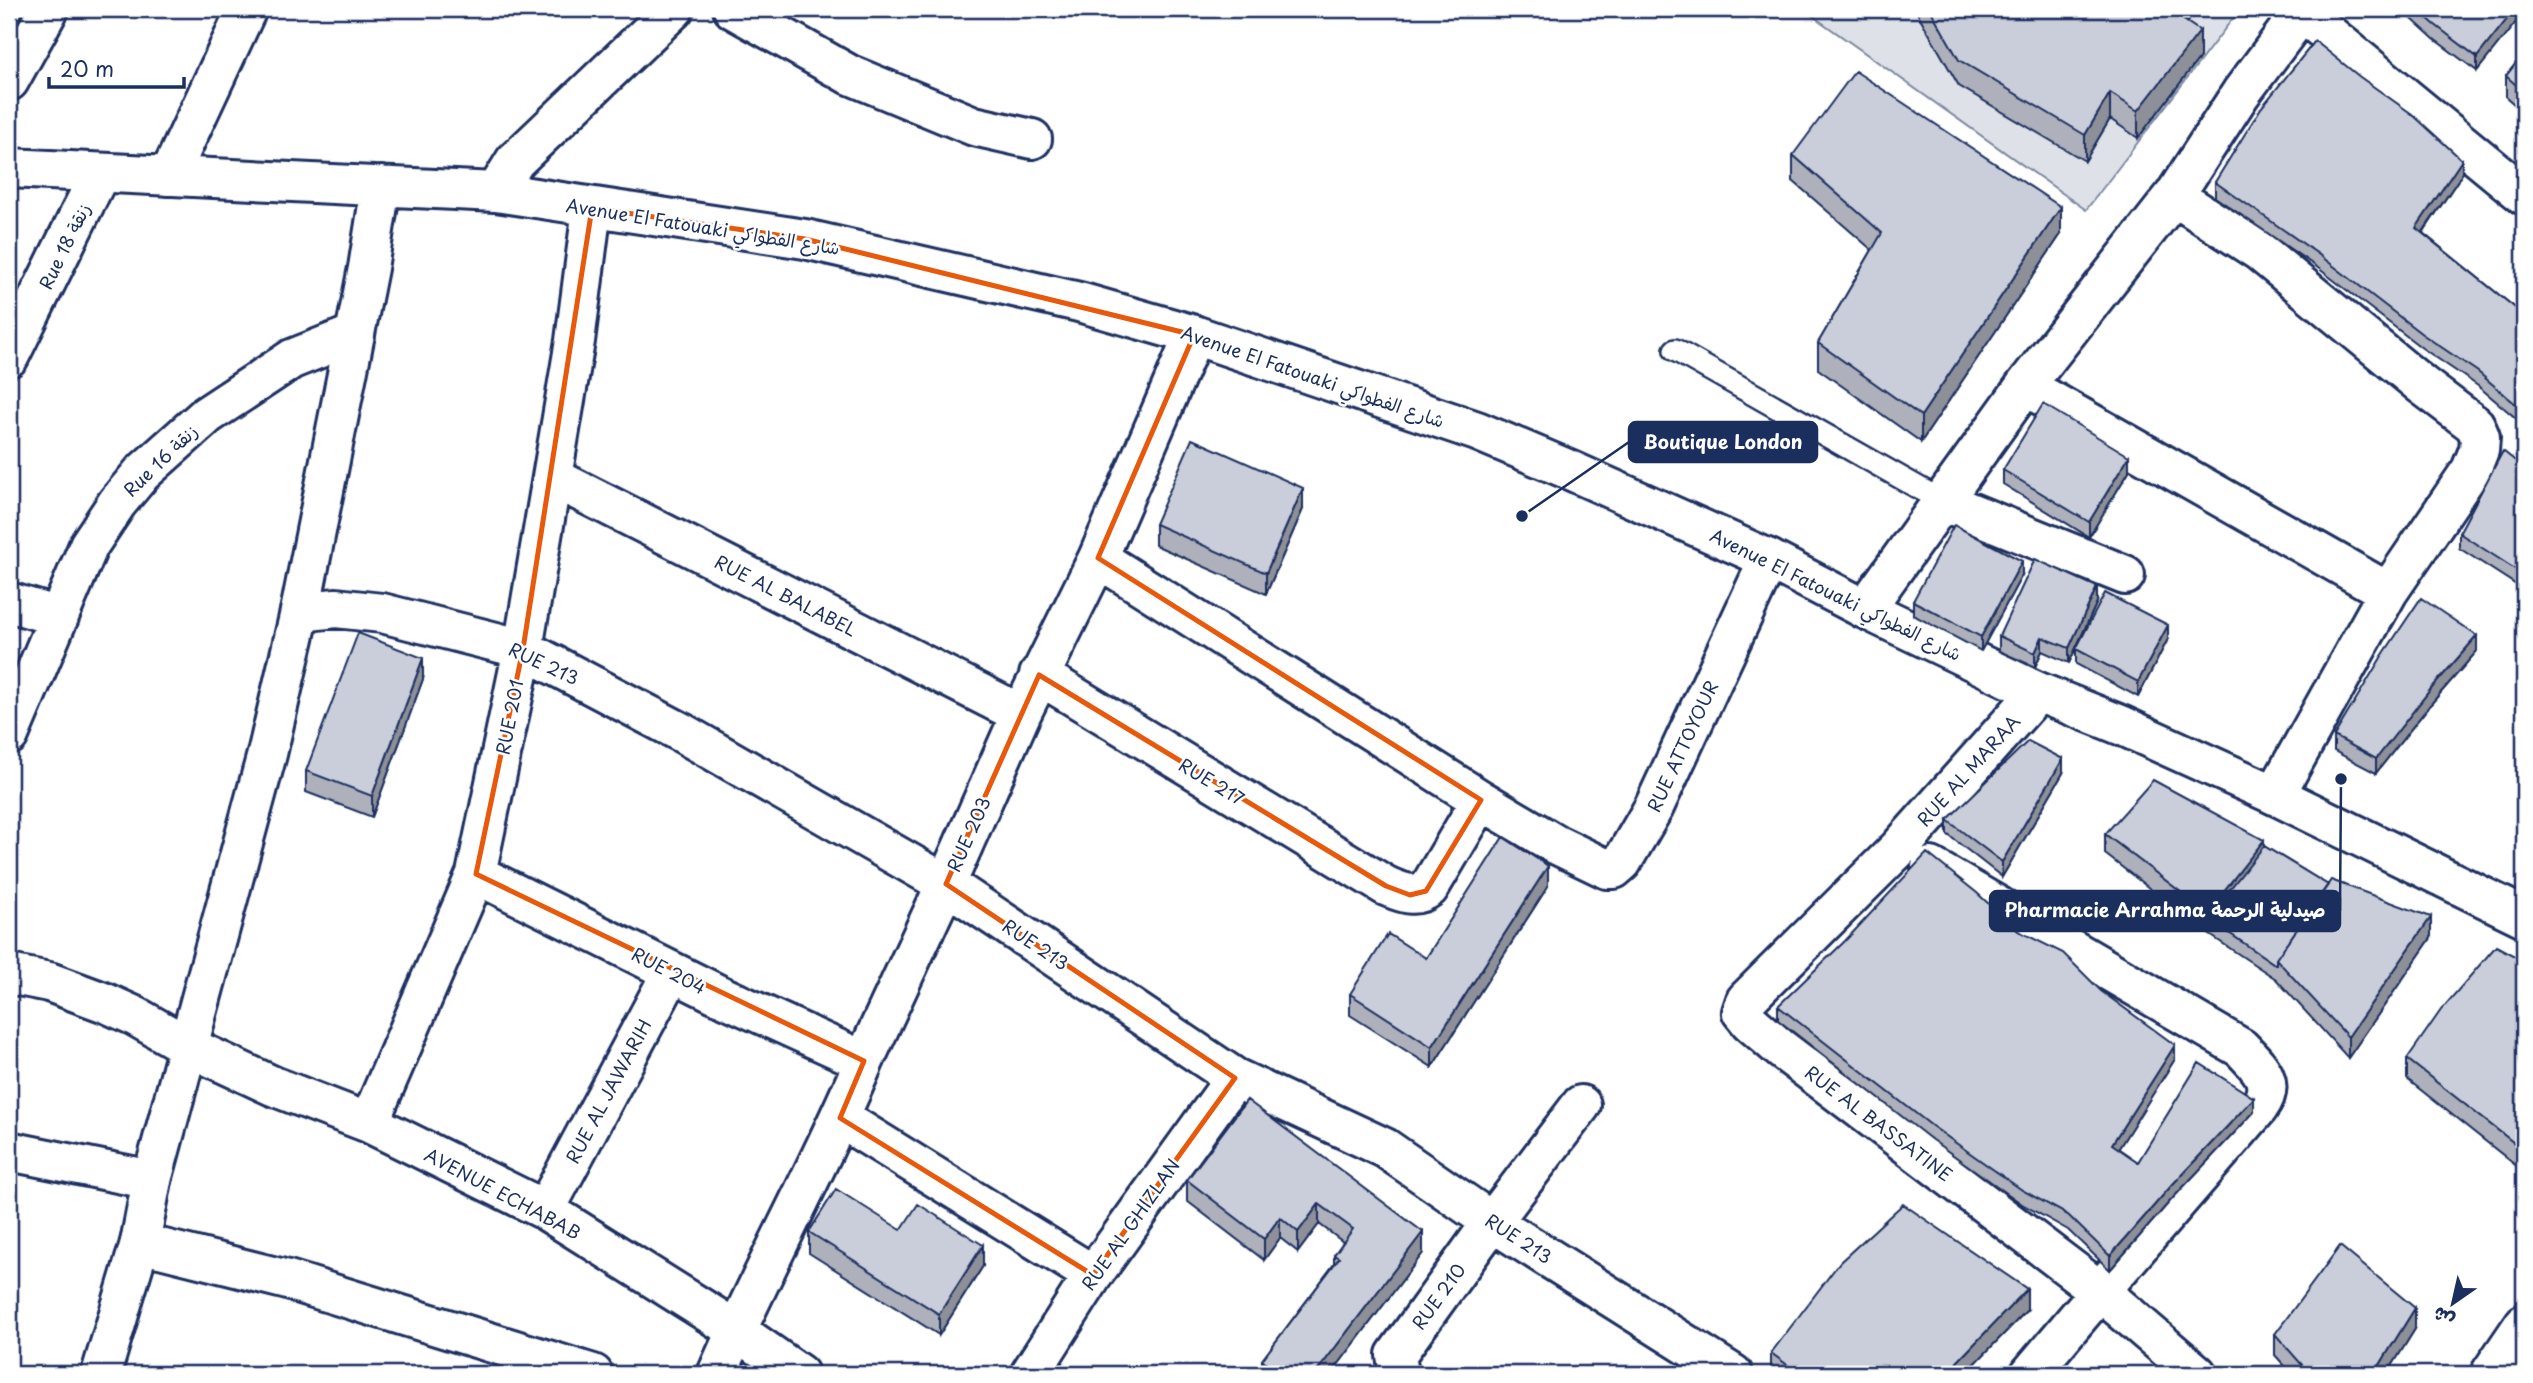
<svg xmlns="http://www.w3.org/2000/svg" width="2533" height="1383" font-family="'Playpen Sans','Playpen Sans Arabic',sans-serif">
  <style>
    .green { fill: #dee1e7; stroke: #7c88a2; stroke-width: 2 }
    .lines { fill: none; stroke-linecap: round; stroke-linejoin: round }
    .lane-casing { stroke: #1b2f5e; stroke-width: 26 }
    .street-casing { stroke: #1b2f5e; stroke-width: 44 }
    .secondary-casing { stroke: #1b2f5e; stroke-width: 44 }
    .lane { stroke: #fff; stroke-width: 21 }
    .street { stroke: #fff; stroke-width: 38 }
    .secondary { stroke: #fff; stroke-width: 38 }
    .wall { fill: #aeb1bb; stroke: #1b2f5e; stroke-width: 2 }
    .shaded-wall { fill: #8d9099; stroke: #1b2f5e; stroke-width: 2 }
    .building { fill: #caceda; stroke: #1b2f5e; stroke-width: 2 }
    .marked { fill: none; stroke: #e8590c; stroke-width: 5; stroke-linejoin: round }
    .labels { text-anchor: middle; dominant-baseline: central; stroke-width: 5; stroke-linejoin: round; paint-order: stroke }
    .street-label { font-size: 18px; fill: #1b2f5e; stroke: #fff }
    .leader { fill: none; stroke: #1b2f5e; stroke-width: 2.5 }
    .callout-dot { fill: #1b2f5e; stroke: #fff; stroke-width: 2.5 }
    .callout { fill: #1b2f5e; stroke: #1b2f5e; stroke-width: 2.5 }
    .callout-label { font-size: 19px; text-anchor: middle; font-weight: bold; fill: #fff }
  </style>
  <rect width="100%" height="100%" fill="#fff"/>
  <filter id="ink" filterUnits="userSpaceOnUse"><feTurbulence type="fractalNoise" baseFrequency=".0143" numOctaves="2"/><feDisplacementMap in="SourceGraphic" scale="14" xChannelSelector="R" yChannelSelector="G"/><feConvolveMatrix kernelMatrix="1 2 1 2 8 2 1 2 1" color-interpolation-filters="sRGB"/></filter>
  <g filter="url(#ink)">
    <path class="green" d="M1803 9H2240L2086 210Z"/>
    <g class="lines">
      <defs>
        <path id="lane" d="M1675 350 1942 501"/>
        <path id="street" d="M733 9 848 74 974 126 1032 139
          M2298 9 2524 195
          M9 81 49 9
          M169 176 247 9
          M496 192 515 161 674 9
          M2174 196 2259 251 2422 385 2475 425 2480 437 2479 450 2471 470 2388 592 2275 795
          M9 357 100 173
          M2025 386 2388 592
          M552 477 1021 714
          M1942 501 2125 575
          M1098 558 1481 800 1555 844 1607 869H1614L1622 862 1654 807 1769 559
          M9 602 59 617
          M1865 609 2025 386 2174 196 2241 93 2304 9
          M300 612 336 608 382 613 523 649 679 731 946 884 1235 1078 1385 1148 1492 1222 1733 1374
          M1039 675 1386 886C1401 892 1415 899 1429 888L1481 800
          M2038 692 1899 848 1746 1000 1742 1012 1750 1022 1781 1049 2100 1291 2197 1374
          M9 735 89 545 117 503 142 473 207 415 292 359 355 334
          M1931 867 2241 1048C2259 1067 2277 1082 2259 1107L2100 1291 2030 1374
          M476 874 715 993 864 1061
          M9 974 49 982 106 1003 135 1016 189 1047 273 1086 369 1123 545 1210 736 1330 799 1374
          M840 1118 1093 1275
          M369 1123 476 874 523 649 575 341 592 208
          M9 1151 152 1180
          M545 1210 672 972
          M140 1243 288 1280 593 1374
          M717 1374C763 1268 820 1167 864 1061L946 884 1021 714 1098 558 1194 335
          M1030 1374 1093 1275 1235 1078
          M1399 1374 1396 1355 1492 1222 1581 1105"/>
        <path id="secondary" d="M9 168 496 192 805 239 1079 302 1194 335 1477 431 1572 471 1769 559 1865 609 2038 692 2123 726 2275 795 2524 917
          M101 1374 140 1243 152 1180 267 754 300 612 368 268 381 186
          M2490 1374 2524 1324"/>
      </defs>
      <use href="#lane" class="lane-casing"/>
      <use href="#street" class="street-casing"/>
      <use href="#secondary" class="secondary-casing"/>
      <use href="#lane" class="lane"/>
      <use href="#street" class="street"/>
      <use href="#secondary" class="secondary"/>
    </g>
    <path class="wall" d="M1915 9H2204L2187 22 2200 57 2138 138 2110 119 2085 161 1959 86Z
      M2401 9H2524V12L2477 71 2434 39Z
      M2524 53V113L2506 97V76Z
      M1793 155 2061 234 1921 442 1818 369V343L1872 250 1793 181Z
      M2462 174 2423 233 2524 315V425L2478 386 2422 348 2318 268 2215 197V182Z
      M2524 468V576L2518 586 2459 548V533Z
      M2003 470 2129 471 2089 537 2003 484Z
      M1303 509 1266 594 1155 545V524Z
      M2022 575 1981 651 1913 615V601Z
      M2097 602 2069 663 2042 651 2035 667 1999 651V636Z
      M2168 639 2138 697 2076 664V649Z
      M2477 651 2430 705 2376 773 2334 751V736Z
      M423 679 372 817 306 792V771Z
      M2063 773 2002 877 1947 834V820Z
      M2105 834 2264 846 2328 885 2431 938 2348 1058 2276 979 2207 933 2105 854Z
      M1548 886 1432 1067 1350 1015V994L1426 958Z
      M2018 931 2101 991 2175 1059 2118 1149 2138 1162 2254 1112 2172 1199 2110 1270 2068 1230 2022 1204 1932 1140 1778 1020V1006Z
      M2524 961V1159L2518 1167 2407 1079V1059Z
      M1247 1100 1423 1253 1331 1374H1262V1360L1334 1264V1255L1343 1242 1319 1224 1298 1252 1280 1238 1264 1260 1187 1201V1180Z
      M901 1230 983 1266 939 1335 809 1253V1232Z
      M2027 1310 1965 1374H1771V1353Z
      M2415 1329 2387 1374H2292L2275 1355V1334Z
      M2524 1356V1374H2518V1363Z"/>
    <path class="shaded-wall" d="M2170 9H2204L2169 36V10Z
      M2515 9H2524V12L2477 71V57Z
      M2200 31V57L2138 138V111Z
      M2110 93V119L2085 161V135Z
      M2462 160V174L2416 242V228Z
      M2061 207V234L1921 442V416Z
      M2129 456V471L2089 537V522Z
      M1303 488V509L1266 594V573Z
      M2022 561V575L1981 651V637Z
      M2524 562V576L2518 586V571Z
      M2097 587V602L2069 663V648Z
      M2168 625V639L2138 697V682Z
      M2477 636V651L2430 705 2376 773V759L2430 690Z
      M2042 637V651L2035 667V653Z
      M423 658V679L372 817V796Z
      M2063 759V773L2002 877V862Z
      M2264 840V860L2207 918V912Z
      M1548 866V886L1432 1067V1047Z
      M2431 917V938L2348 1058V1037Z
      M2175 1045V1059L2112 1159V1144Z
      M2254 1098V1112L2172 1199 2110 1270V1256L2172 1185Z
      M2524 1138V1159L2518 1167V1146Z
      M1319 1204V1224L1298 1252V1232Z
      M1280 1217V1238L1264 1260V1239Z
      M1423 1232V1253L1331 1374H1315Z
      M983 1245V1266L939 1335V1314Z
      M2027 1289V1310L1965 1374H1948L1958 1361Z
      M2415 1308V1329L2387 1374H2376V1371Z"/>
    <path class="building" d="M1930 9H2170L2169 10 2200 31 2138 111 2110 93 2085 135 1959 60Z
      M2417 9H2515L2477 57 2434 24Z
      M2315 41 2360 77 2412 114 2462 160 2416 228 2524 315V411L2478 372 2422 334 2318 254 2215 182 2261 108Z
      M2524 53V92L2506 76Z
      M1855 71 2061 207 1921 416 1818 343 1882 233 1793 155Z
      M2043 404 2129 456 2089 522 2003 470Z
      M1192 439 1303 488 1266 573 1155 524Z
      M2503 451 2524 468V562L2518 571 2459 533Z
      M1954 525 2022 561 1981 637 1913 601Z
      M2035 559 2097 587 2069 648 2042 637 2035 653 1999 636Z
      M2105 593 2168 625 2138 682 2076 649Z
      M2421 598 2477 636 2430 690 2376 759 2334 736 2382 656Z
      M358 633 423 658 372 796 306 771Z
      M2028 741 2063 759 2002 862 1947 820Z
      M2153 780 2264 840 2207 912 2105 834Z
      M1503 837 1548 866 1432 1047 1350 994 1388 934 1426 958Z
      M2264 846 2328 885 2276 959V965L2207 918Z
      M1927 853 1977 893 2018 931 2063 953 2101 991 2175 1045 2112 1144 2138 1162 2199 1063 2254 1098 2172 1185 2110 1256 2068 1215 2022 1190 1932 1126 1778 1006 1845 941Z
      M2331 880 2431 917 2348 1037 2276 959Z
      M2496 946 2524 961V1138L2518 1146 2407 1059 2441 1010Z
      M1247 1100 1423 1232 1315 1374H1280L1262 1360 1339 1258 1334 1255 1353 1229 1319 1204 1298 1232 1280 1217 1264 1239 1187 1180Z
      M836 1189 901 1230 918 1204 983 1245 939 1314 809 1232Z
      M1903 1204 2027 1289 1958 1361 1948 1374H1800L1771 1353 1840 1262Z
      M2340 1246 2415 1308 2376 1371 2360 1374H2310L2275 1334Z
      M2524 1356V1368L2518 1363Z"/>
  </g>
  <path class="marked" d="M592 208 805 239 1194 335 1098 558 1481 800 1426 891 1410 895 1386 886 1039 675 946 884 1235 1078 1093 1275 840 1118 864 1061 476 874 523 649Z"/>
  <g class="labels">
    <g class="street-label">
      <text transform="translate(703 226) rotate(9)">Avenue El Fatouaki شارع الفطواكي</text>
      <text transform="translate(64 246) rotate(-64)">Rue 18 زنقة</text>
      <text transform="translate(1313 376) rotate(19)">Avenue El Fatouaki شارع الفطواكي</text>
      <text transform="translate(160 460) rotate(-44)">Rue 16 زنقة</text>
      <text transform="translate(1836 594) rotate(26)">Avenue El Fatouaki شارع الفطواكي</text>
      <text transform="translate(786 595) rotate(27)">RUE AL BALABEL</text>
      <text transform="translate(544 663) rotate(25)">RUE 213</text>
      <text transform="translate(509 717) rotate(-79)">RUE 201</text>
      <text transform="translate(1682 746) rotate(-65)">RUE ATTOYOUR</text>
      <text transform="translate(1968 770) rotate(-48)">RUE AL MARAA</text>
      <text transform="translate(1212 781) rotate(31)">RUE 217</text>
      <text transform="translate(968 834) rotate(-66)">RUE 203</text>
      <text transform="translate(1036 944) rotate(34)">RUE 213</text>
      <text transform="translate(669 970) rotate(27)">RUE 204</text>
      <text transform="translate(608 1091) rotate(-62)">RUE AL JAWARIH</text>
      <text transform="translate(1879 1123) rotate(37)">RUE AL BASSATINE</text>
      <text transform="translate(503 1193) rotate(28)">AVENUE ECHABAB</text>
      <text transform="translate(1130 1224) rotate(-55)">RUE AL GHIZLAN</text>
      <text transform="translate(1519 1238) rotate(33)">RUE 213</text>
      <text transform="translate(1438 1296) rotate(-54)">RUE 210</text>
    </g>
  </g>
  <path class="leader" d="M1522 516L1629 442M2341 779L2340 911"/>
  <g class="callout-dot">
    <circle cx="1522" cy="516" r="7"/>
    <circle cx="2341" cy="779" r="7"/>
  </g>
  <g class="callout">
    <rect x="1629" y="422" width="188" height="40" rx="7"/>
    <rect x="1990" y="891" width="350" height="40" rx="7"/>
  </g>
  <g class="callout-label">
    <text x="1723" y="449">Boutique London</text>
    <text x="2165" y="917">Pharmacie Arrahma صيدلية الرحمة</text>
  </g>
  <rect width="2533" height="1383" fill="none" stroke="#fff" stroke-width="35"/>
  <rect x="18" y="18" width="2498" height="1348" fill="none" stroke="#1b2f5e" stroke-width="2.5" filter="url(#ink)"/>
  <g transform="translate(2453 1303) rotate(214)" stroke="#ffffff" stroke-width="5" paint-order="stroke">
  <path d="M0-5L12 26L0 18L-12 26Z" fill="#1b2f5e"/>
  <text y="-10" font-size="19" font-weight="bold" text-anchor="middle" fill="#1b2f5e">ش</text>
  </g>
  <path d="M49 77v10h135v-10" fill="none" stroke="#1b2f5e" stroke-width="3.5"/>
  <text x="60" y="77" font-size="21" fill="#1b2f5e" stroke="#ffffff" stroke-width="5" paint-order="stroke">20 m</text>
</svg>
